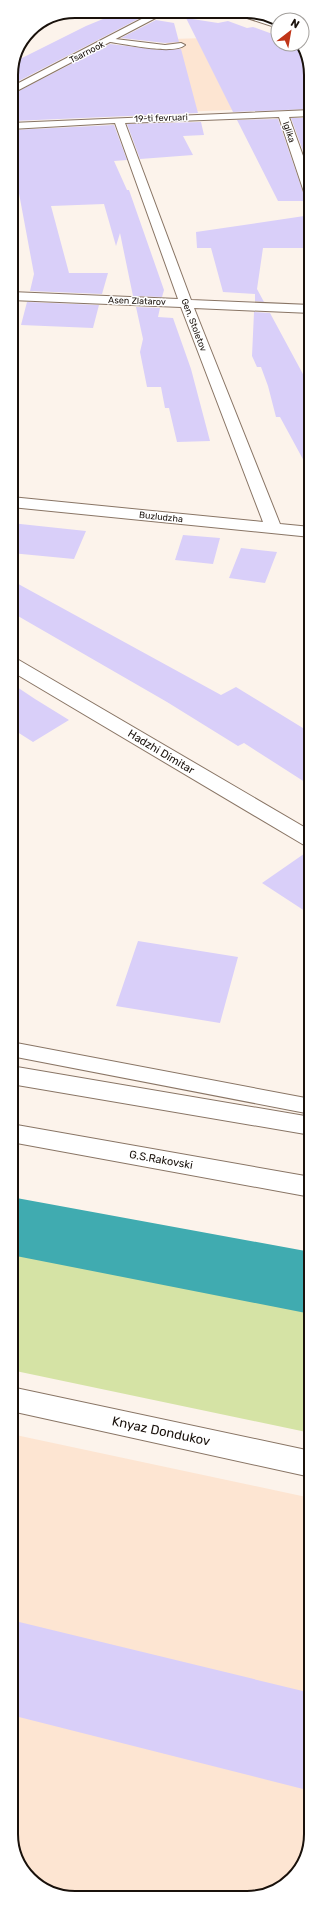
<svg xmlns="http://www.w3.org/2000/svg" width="322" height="1909" font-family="Rubik,sans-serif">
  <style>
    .built { fill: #fde5d2 }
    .green { fill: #d5e3a5 }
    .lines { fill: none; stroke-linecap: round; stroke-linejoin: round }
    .river { fill: #40abb0; fill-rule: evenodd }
    .building { fill: #d9cff9 }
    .lane-casing { stroke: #897565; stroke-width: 2 }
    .street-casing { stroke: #897565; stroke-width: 2 }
    .secondary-casing { stroke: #897565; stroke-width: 2 }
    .lane { fill: #fff; fill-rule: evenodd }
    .street { fill: #fff; fill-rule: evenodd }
    .secondary { fill: #fff; fill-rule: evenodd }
    .labels { text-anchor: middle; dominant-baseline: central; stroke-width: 3; stroke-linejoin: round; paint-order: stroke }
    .far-street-label { font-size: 9px; fill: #19110b; stroke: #fff }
    .street-label { font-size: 11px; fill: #19110b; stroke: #fff }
    .near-street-label { font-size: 13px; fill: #19110b; stroke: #fff }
    .rim { fill: none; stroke: #19110b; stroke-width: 2 }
  </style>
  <rect width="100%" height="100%" fill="#fcf3eb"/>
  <path class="built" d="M206 38 311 107 128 114 125 84 171 39Z
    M11 1434 311 1498V1834L295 1876 251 1898 59 1896 27 1876 11 1838Z"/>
  <path class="green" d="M11 1226 311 1283V1433L11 1370Z"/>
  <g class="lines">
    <path class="river" d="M11 1197 311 1252V1314L11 1255Z"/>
  </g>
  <path class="building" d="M120 12 142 17 11 85V71L16 61 86 26Z
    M186 18 218 23 228 21 247 28 253 27 278 36V44H300L311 71V109L233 112Z
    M156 20 174 23 179 42 165 43 121 38Z
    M110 44 160 50 181 49 198 113 13 121 11 95Z
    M291 118H311V173Z
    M278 119 304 195 311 201H278L237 120Z
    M201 122 204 135 183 136 193 155 140 159 127 124Z
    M114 125 127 160 114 161 127 190H129L164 290 162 297 133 296 120 233 116 246 104 204 51 206 69 273H108L102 294 30 291 34 274 18 188 19 141H14L13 130Z
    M311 215V248H263L257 289 264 302 255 301V294L223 292 211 248H197L196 232Z
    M27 302 99 305 93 328 21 325Z
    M136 307 160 308 158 317 173 318 191 369 210 441 177 442 169 408H165L161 387H147L140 352 143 339Z
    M254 312 270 313 311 389V474L280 417H276L268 386 261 367H257L252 356Z
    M11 523 86 531 74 559 11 553Z
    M183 535 220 538 213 564 175 560Z
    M241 548 277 552 265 583 229 578Z
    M11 580 221 695 236 687 311 733V786L244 743 238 746 167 702 11 612Z
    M11 683 35 699 69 720 33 742 11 728Z
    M311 849V915L262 883Z
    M138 941 238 957 220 1023 116 1006Z
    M11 1620 311 1693V1791L11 1715Z"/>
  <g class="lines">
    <defs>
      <path id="lane" d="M107 38 165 45 181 43 185 45C173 55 126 44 110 42H107Z
        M11 1042 311 1099V1114L11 1056Z"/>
      <path id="street" d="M155 12H167L11 94V87Z
        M236 13H250L277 22 278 28 238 15Z
        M311 110V116L289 117 311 178V198L305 195 279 117 125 123 191 300 311 305V313L194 308 280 524 311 527V537L11 507V497L263 522 181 307 11 300V292L178 299 115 123 11 129V123Z
        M11 658 17 659 311 831V847L304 845 11 671Z
        M11 1387 311 1451V1477L11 1411Z"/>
      <path id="secondary" d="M11 1066 311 1117V1135L11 1084Z
        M11 1124 311 1177V1197L11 1142Z"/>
    </defs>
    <use href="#lane" class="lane-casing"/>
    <use href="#street" class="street-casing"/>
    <use href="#secondary" class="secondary-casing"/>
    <use href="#lane" class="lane"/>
    <use href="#street" class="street"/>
    <use href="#secondary" class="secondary"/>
  </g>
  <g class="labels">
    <g class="far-street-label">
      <text transform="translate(87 52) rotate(-27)">Tsarnook</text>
      <text transform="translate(161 118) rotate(-2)">19-ti fevruari</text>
      <text transform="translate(289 132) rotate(71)">Iglika</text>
      <text transform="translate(137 301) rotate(2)">Asen Zlatarov</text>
      <text transform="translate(194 325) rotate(69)">Gen. Stoletov</text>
      <text transform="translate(161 517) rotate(6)">Buzludzha</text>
    </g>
    <g class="street-label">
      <text transform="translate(161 752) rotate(31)">Hadzhi Dimitar</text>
      <text transform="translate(161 1160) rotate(10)">G.S.Rakovski</text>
    </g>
    <g class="near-street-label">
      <text transform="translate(161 1431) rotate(12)">Knyaz Dondukov</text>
    </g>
  </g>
  <path d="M0 0H322V1909H0ZM75 18H247A57 57 0 0 1 304 75V1834A57 57 0 0 1 247 1891H75A57 57 0 0 1 18 1834V75A57 57 0 0 1 75 18Z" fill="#fff" fill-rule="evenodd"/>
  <path class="rim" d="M75 18H247A57 57 0 0 1 304 75V1834A57 57 0 0 1 247 1891H75A57 57 0 0 1 18 1834V75A57 57 0 0 1 75 18Z"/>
  <g transform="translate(290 32) rotate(31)"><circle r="19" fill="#ffffff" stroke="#a3a09d"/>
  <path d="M0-3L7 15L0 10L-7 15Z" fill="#c03518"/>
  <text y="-6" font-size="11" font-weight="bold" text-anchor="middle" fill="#19110b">N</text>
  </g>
</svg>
